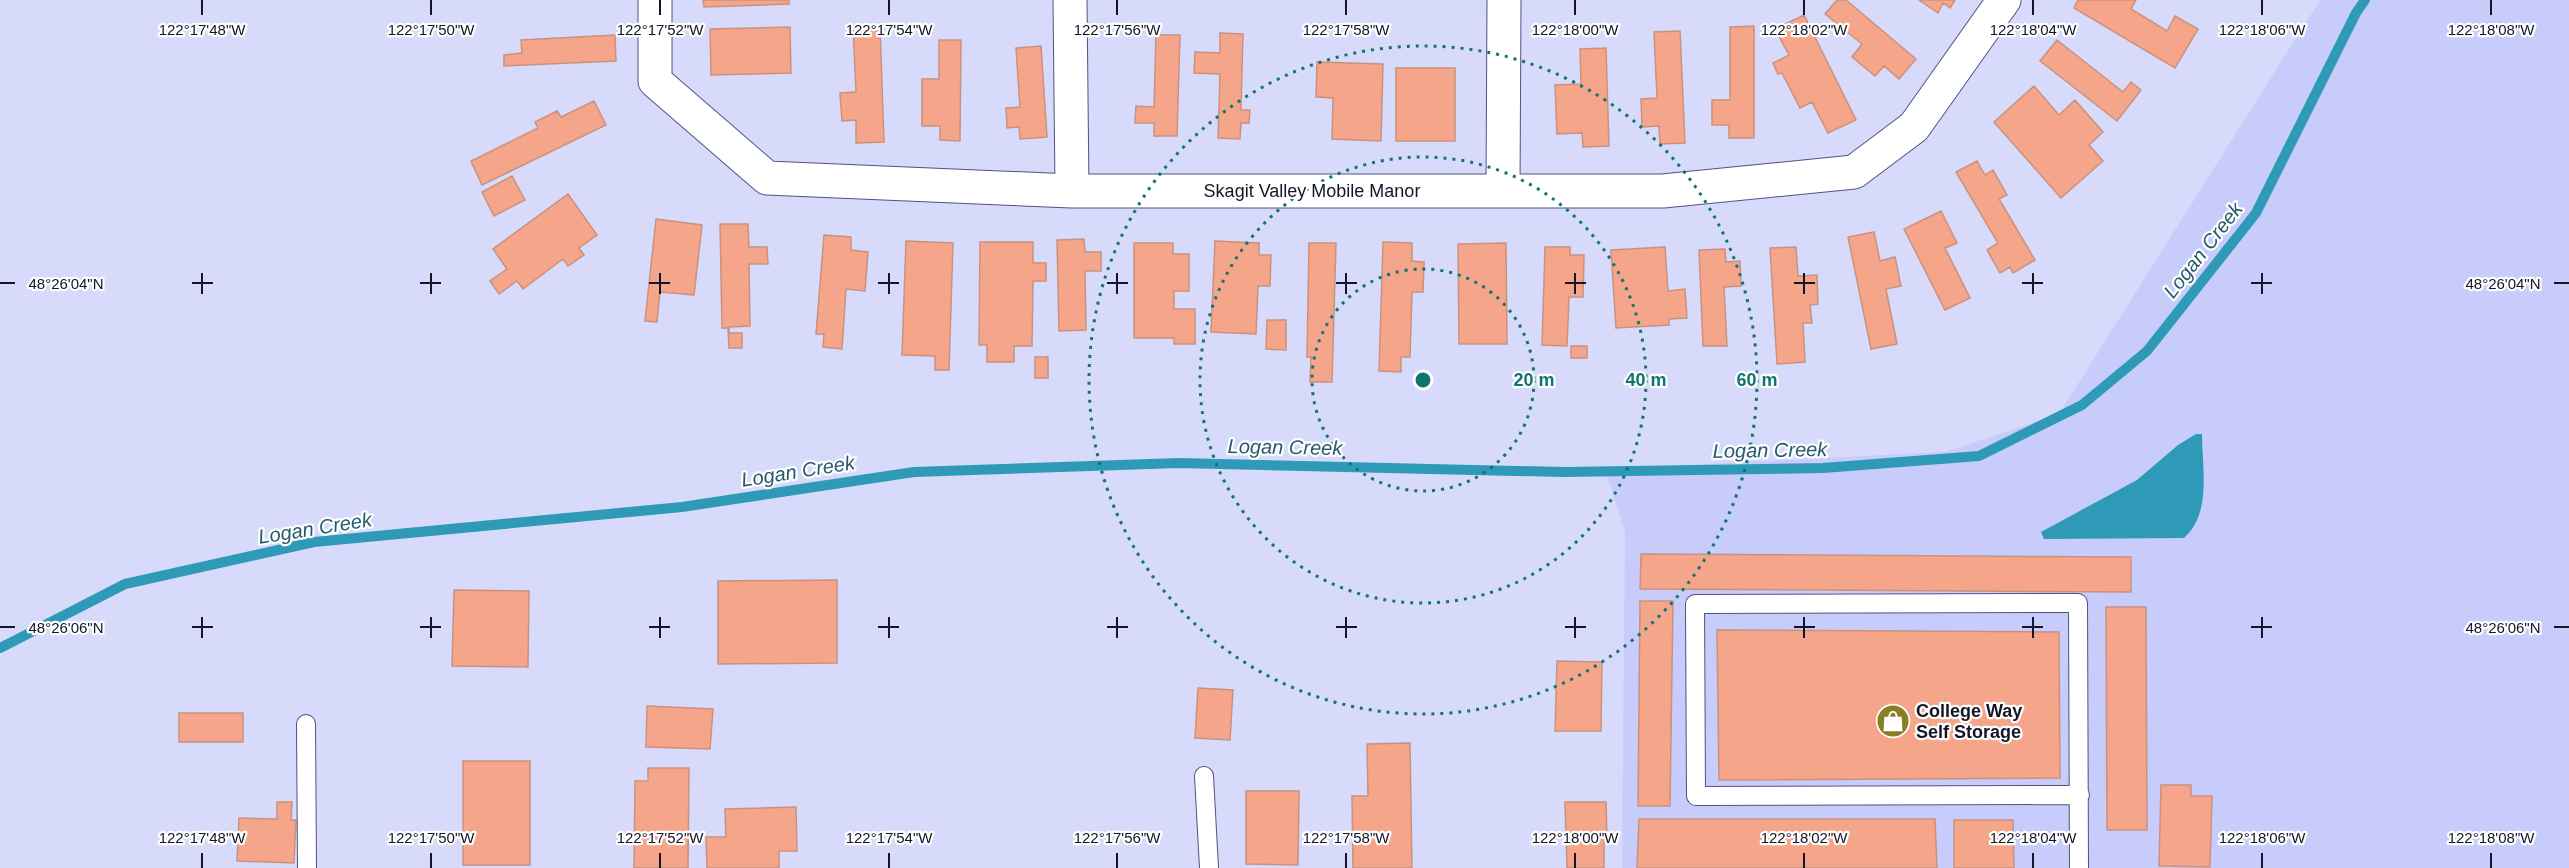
<svg xmlns="http://www.w3.org/2000/svg" width="2569" height="868" font-family="Arial,sans-serif">
  <style>
    .built { fill: #c7ccfb }
    .water { fill: #2e9ab7 }
    .lines { fill: none; stroke-linecap: round; stroke-linejoin: round }
    .stream { stroke: #2e9ab7; stroke-width: 10 }
    .building { fill: #f5a589; stroke: #c9927e; stroke-width: 1.5 }
    .lane-casing { stroke: #505380; stroke-width: 20 }
    .street-casing { stroke: #505380; stroke-width: 35 }
    .lane { stroke: #fff; stroke-width: 18 }
    .street { stroke: #fff; stroke-width: 33 }
    .ticks { fill: none; stroke: #141527; stroke-width: 2 }
    .ring { fill: none; stroke: #0f766e; stroke-width: 3; stroke-dasharray: 3 6 }
    .labels { text-anchor: middle; dominant-baseline: central; stroke-width: 4.5; stroke-linejoin: round; paint-order: stroke }
    .street-label { font-size: 18px; fill: #141527; stroke: #fefefe }
    .poi-label { font-size: 18px; font-weight: bold; fill: #141527; stroke: #fefefe; text-anchor: start }
    .water-label { font-size: 20px; font-style: italic; fill: #245c6c; stroke: #fefefe }
    .ticks-label { font-size: 15px; text-anchor: middle; fill: #141527; stroke: #fefefe; stroke-width: 4.5; stroke-linejoin: round; paint-order: stroke }
    .centre { fill: #0f766e; stroke: #fefefe; stroke-width: 3 }
    .ring-label { font-size: 18px; text-anchor: middle; font-weight: bold; fill: #0f766e; stroke: #fefefe; stroke-width: 4.5; stroke-linejoin: round; paint-order: stroke }
  </style>
  <rect width="100%" height="100%" fill="#d7dafa"/>
  <path class="built" d="M2320 0H2569V868H1622L1625 532 1605 469 1945 452 2059 414Z"/>
  <path class="water" d="M2196 434H2202C2202 468 2212 513 2184 538L2044 539 2041 532 2137 480 2178 445Z"/>
  <g class="lines">
    <path class="stream" d="M0 648 125 584 314 542 682 507 914 472 1179 463 1563 472 1823 468 1979 456 2082 405 2147 351 2256 213 2356 13 2365 0"/>
  </g>
  <path class="building" d="M703 0H789V4L704 7Z
    M1837 0H1846L1916 59 1899 79 1884 66 1875 76 1852 57 1862 44 1825 14Z
    M1919 0H1955L1950 8 1943 3 1938 13Z
    M2078 0H2136L2131 9 2167 31 2175 16 2198 29 2175 68 2074 8Z
    M1804 15 1856 120 1828 133 1812 102 1800 108 1782 73 1778 74 1773 63 1789 55 1775 29Z
    M1754 26V138H1729V125H1712V100H1730V27Z
    M790 27 791 73 711 75 710 29Z
    M853 27H880L884 142 856 143V120L842 121 840 93 856 92Z
    M1680 31 1685 143 1660 144 1659 126 1642 127 1641 99 1657 98 1654 32Z
    M1220 33 1243 34 1241 110H1250L1249 123H1241L1240 139 1218 138 1220 74 1194 73 1195 52 1220 53Z
    M615 35 616 61 504 66V55L522 53 521 40Z
    M1156 35H1180L1177 136H1154V123H1135L1136 106 1154 107Z
    M939 40H961L960 141 940 140V126H922V79H939Z
    M2057 40 2123 92 2131 82 2141 90 2117 121 2040 61Z
    M1041 46 1047 137 1020 139 1019 127 1007 128 1006 108 1020 107 1016 48Z
    M1606 48 1609 146 1583 147 1582 133 1557 134 1555 85 1581 84 1580 49Z
    M1317 62 1383 64 1381 141 1332 139 1333 98 1316 97Z
    M1396 68H1455V141H1396Z
    M2034 86 2059 115 2075 100 2103 132 2089 145 2103 161 2061 198 1994 122Z
    M594 101 606 125 482 185 471 161 538 128 535 122 557 111 561 117Z
    M1977 161 1985 175 1993 170 2007 195 1999 199 2035 260 2013 273 2010 267 2000 273 1987 250 1998 243 1956 172Z
    M512 176 525 200 494 216 482 192Z
    M568 194 597 235 579 248 584 255 568 266 563 259 523 289 517 281 499 294 490 281 507 269 493 249Z
    M1941 211 1957 243 1945 248 1970 298 1945 310 1904 229Z
    M656 219 702 225 694 295 660 292 657 322 645 321Z
    M720 224H748L749 247H767L768 264H749L750 326 729 327V333H742V348H729L728 328H722Z
    M1874 232 1880 261 1895 257 1901 286 1886 289 1897 344 1871 349 1848 237Z
    M824 235 851 237V250L868 252 865 291 846 289 842 349 823 347 824 334H816Z
    M1084 239 1085 252H1101V271H1085L1086 330 1059 331 1057 240Z
    M906 241 953 243 949 370H935V356L902 355Z
    M1215 241 1259 243V255H1271L1270 286H1258L1256 334 1211 332Z
    M980 242H1033V263H1046V281H1033L1032 346H1014V362H987V345H979Z
    M1383 242 1412 243V261L1424 262 1423 292H1412L1410 357H1401V372L1379 371Z
    M1134 243H1173V254H1189V291H1174V309H1195V344H1174V338H1134Z
    M1309 243H1336L1332 382H1310L1311 357H1307Z
    M1506 243 1507 344H1459L1458 244Z
    M1545 247H1570V255H1584L1583 297H1569L1567 346 1542 345Z
    M1665 247 1668 291 1685 289 1687 318 1669 319V325L1616 328 1611 250Z
    M1796 247 1798 276 1817 275 1818 304 1810 305 1812 323H1803L1805 362 1777 364 1770 248Z
    M1725 249 1726 262 1740 261 1741 286 1724 287 1727 346H1703L1699 250Z
    M1267 320H1286V350L1266 349Z
    M1571 346H1587V358H1571Z
    M1035 357H1048V378H1035Z
    M1641 554 2131 557V592L1640 589Z
    M837 580V663L718 664V581Z
    M454 590 529 591 528 667 452 666Z
    M1640 601H1673L1670 806H1638Z
    M2106 607H2146L2147 830H2107Z
    M1717 630 2059 632 2060 778 1719 780Z
    M1557 661 1602 662 1601 731H1555Z
    M1198 688 1233 690 1230 740 1195 738Z
    M647 706 713 709 710 749 646 747Z
    M179 713H243V742H179Z
    M1410 743 1412 868H1353L1352 796H1368L1367 744Z
    M463 761H530V865H463Z
    M648 768H689L688 868H634L635 781H648Z
    M2161 785H2191V796H2212L2210 867 2159 866Z
    M1246 791H1299L1298 865 1246 864Z
    M277 802H292L291 820H296L294 863 237 861 239 818 277 819Z
    M1565 802H1606L1607 840H1604V868H1567Z
    M796 807 797 851H779V868H707L706 837H726L725 809Z
    M1639 819H1935L1937 868H1637Z
    M1954 820H2013L2014 868H1954Z"/>
  <g class="lines">
    <defs>
      <path id="lane" d="M306 724 307 868
        M1204 776 1209 868
        M2079 868 2078 603 1695 604 1696 796 2080 795"/>
      <path id="street" d="M655 0V81L767 178 1072 191H1663L1854 172 1914 127 2004 0
        M1070 0 1072 191
        M1503 191 1504 0"/>
    </defs>
    <use href="#lane" class="lane-casing"/>
    <use href="#street" class="street-casing"/>
    <use href="#lane" class="lane"/>
    <use href="#street" class="street"/>
  </g>
  <path class="ticks" d="M202 0V15M431 0V15M660 0V15M889 0V15M1117 0V15M1346 0V15M1575 0V15M1804 0V15M2033 0V15M2262 0V15M2491 0V15M202 273V294M431 273V294M660 273V294M889 273V294M1117 273V294M1346 273V294M1575 273V294M1804 273V294M2033 273V294M2262 273V294M0 283H15M192 283H213M420 283H441M649 283H670M878 283H899M1107 283H1128M1336 283H1357M1565 283H1586M1794 283H1815M2022 283H2043M2251 283H2272M2554 283H2569M202 617V638M431 617V638M660 617V638M889 617V638M1117 617V638M1346 617V638M1575 617V638M1804 617V638M2033 617V638M2262 617V638M0 627H15M192 627H213M420 627H441M649 627H670M878 627H899M1107 627H1128M1336 627H1357M1565 627H1586M1794 627H1815M2022 627H2043M2251 627H2272M2554 627H2569M202 853V868M431 853V868M660 853V868M889 853V868M1117 853V868M1346 853V868M1575 853V868M1804 853V868M2033 853V868M2262 853V868M2491 853V868"/>
  <g class="ring">
    <circle cx="1423" cy="380" r="111"/>
    <circle cx="1423" cy="380" r="223"/>
    <circle cx="1423" cy="380" r="334"/>
  </g>
  <defs>
    <symbol id="shop-disc" viewBox="-11 -11 22 22"><circle r="9.5" fill="#8b7d23" stroke="#fefefe"/><path d="M-5-2.5h2.3a2.7 3.5 0 0 1 5.4 0H5L5.5 6h-11ZM-1.5-2.5h3a1.5 2.3 0 0 0-3 0Z" fill="#fff"/></symbol>
  </defs>
  <g fill-rule="evenodd">
    <use href="#shop-disc" x="1874" y="702" width="38" height="38"/>
  </g>
  <g class="labels">
    <g class="street-label">
      <text x="1312" y="191">Skagit Valley Mobile Manor</text>
    </g>
    <g class="poi-label">
      <text x="1916" y="711">College Way<tspan x="1916" dy="21">Self Storage</tspan></text>
    </g>
    <g class="water-label">
      <text transform="translate(2203 250) rotate(-52)">Logan Creek</text>
      <text transform="translate(1285 447) rotate(1)">Logan Creek</text>
      <text transform="translate(1770 450) rotate(-1)">Logan Creek</text>
      <text transform="translate(798 471) rotate(-9)">Logan Creek</text>
      <text transform="translate(315 528) rotate(-9)">Logan Creek</text>
    </g>
  </g>
  <g class="ticks-label">
    <text x="202" y="35">122°17'48"W</text>
    <text x="431" y="35">122°17'50"W</text>
    <text x="660" y="35">122°17'52"W</text>
    <text x="889" y="35">122°17'54"W</text>
    <text x="1117" y="35">122°17'56"W</text>
    <text x="1346" y="35">122°17'58"W</text>
    <text x="1575" y="35">122°18'00"W</text>
    <text x="1804" y="35">122°18'02"W</text>
    <text x="2033" y="35">122°18'04"W</text>
    <text x="2262" y="35">122°18'06"W</text>
    <text x="2491" y="35">122°18'08"W</text>
    <text x="2503" y="289">48°26'04"N</text>
    <text x="66" y="289">48°26'04"N</text>
    <text x="2503" y="633">48°26'06"N</text>
    <text x="66" y="633">48°26'06"N</text>
    <text x="202" y="843">122°17'48"W</text>
    <text x="431" y="843">122°17'50"W</text>
    <text x="660" y="843">122°17'52"W</text>
    <text x="889" y="843">122°17'54"W</text>
    <text x="1117" y="843">122°17'56"W</text>
    <text x="1346" y="843">122°17'58"W</text>
    <text x="1575" y="843">122°18'00"W</text>
    <text x="1804" y="843">122°18'02"W</text>
    <text x="2033" y="843">122°18'04"W</text>
    <text x="2262" y="843">122°18'06"W</text>
    <text x="2491" y="843">122°18'08"W</text>
  </g>
  <circle cx="1423" cy="380" r="9" class="centre"/>
  <g class="ring-label">
    <text x="1534" y="386">20 m</text>
    <text x="1646" y="386">40 m</text>
    <text x="1757" y="386">60 m</text>
  </g>
</svg>
